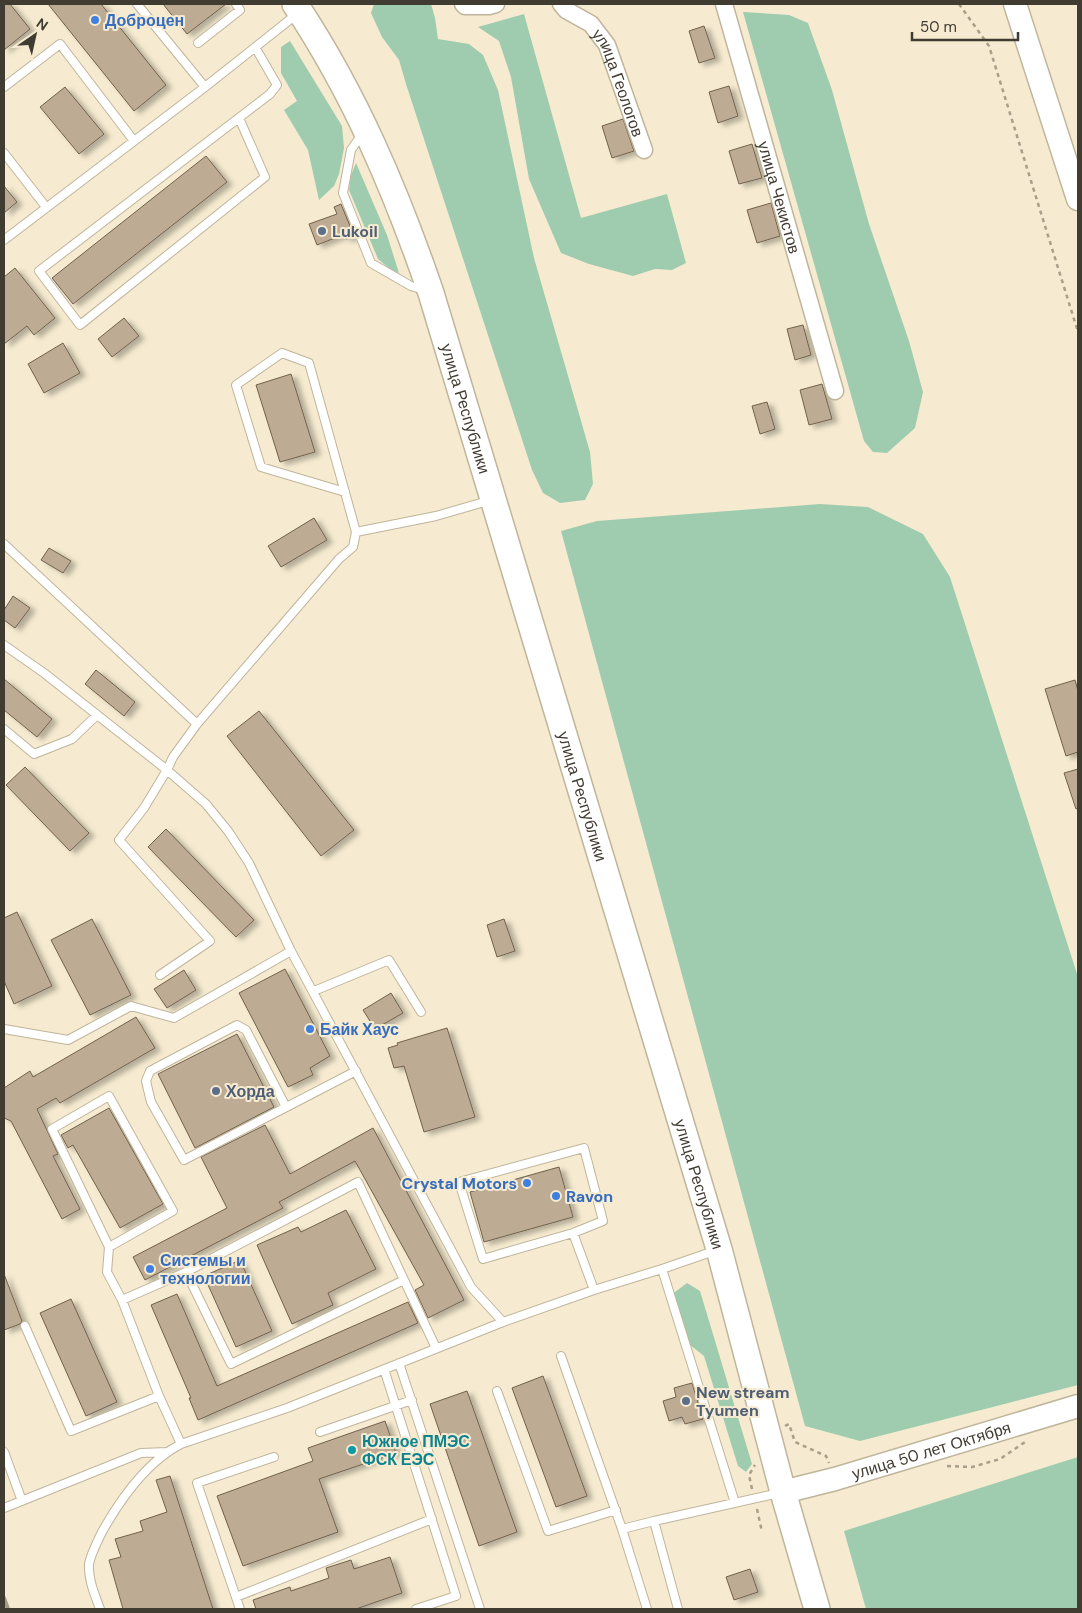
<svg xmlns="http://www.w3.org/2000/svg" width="1082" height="1613" font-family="'DM Sans',sans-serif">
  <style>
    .green { fill: #9fccaf }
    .building { fill: #bdab94; stroke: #71614c; filter: url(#shadow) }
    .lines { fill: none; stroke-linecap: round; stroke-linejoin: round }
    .service-casing { stroke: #bfb59b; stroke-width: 10 }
    .minor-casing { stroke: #bfb59b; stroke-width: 19 }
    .secondary-casing { stroke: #bfb59b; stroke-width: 25 }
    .primary-casing { stroke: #bfb59b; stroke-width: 28 }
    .path { stroke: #a89f8c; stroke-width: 2.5; stroke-dasharray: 4 4; stroke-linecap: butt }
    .service { stroke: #fff; stroke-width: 8 }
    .minor { stroke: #fff; stroke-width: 16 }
    .secondary { stroke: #fff; stroke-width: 22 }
    .primary { stroke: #fff; stroke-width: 25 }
    .rail { stroke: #a49c89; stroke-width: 4 }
    .shop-dot { fill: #3f7fe0; stroke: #f6ebd0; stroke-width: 2 }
    .service-dot { fill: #5c6f8a; stroke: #f6ebd0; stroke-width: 2 }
    .culture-dot { fill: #0f9aa8; stroke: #f6ebd0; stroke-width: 2 }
    .labels { text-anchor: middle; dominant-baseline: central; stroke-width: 4; stroke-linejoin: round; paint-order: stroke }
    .shop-label { font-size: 16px; font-weight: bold; fill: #366cbe; stroke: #f6ebd0; text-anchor: start }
    .street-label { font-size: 16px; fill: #413c32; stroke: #f6ebd0 }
    .service-label { font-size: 16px; font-weight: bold; fill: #4e5e75; stroke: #f6ebd0; text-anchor: start }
    .culture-label { font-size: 16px; font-weight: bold; fill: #0d838f; stroke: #f6ebd0; text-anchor: start }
  </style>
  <defs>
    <filter id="shadow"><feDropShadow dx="5.5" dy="3" stdDeviation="2.5" flood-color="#0004"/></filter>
  </defs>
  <rect width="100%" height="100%" fill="#f6ebd0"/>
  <path class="green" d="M374 4H431L435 18 438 39 469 44 483 55 498 90 534 258 590 452 593 484 585 500 560 503 543 493 532 470 406 84 399 60 382 37 371 13Z
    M743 12 789 15 808 23 832 90 869 224 909 341 923 392 915 428 887 453 873 452 864 441Z
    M524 14 581 218 667 194 686 263 672 270 655 269 633 276 589 264 561 253 529 179 511 77 499 41 478 27Z
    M290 41 342 126 344 148 339 174 334 186 319 200 308 150 284 110 297 101 281 73V47Z
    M356 163 387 235 399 273 390 269 378 259 349 190 351 175Z
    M820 504 868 507 923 534 950 577 1078 977V1385L860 1441 805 1426 561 531 597 521Z
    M687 1283 700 1291 752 1464 746 1472 738 1466 704 1356 685 1341 671 1295Z
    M1078 1457V1609H866L844 1531Z"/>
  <path class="building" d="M4 4H10L30 29 4 50Z
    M48 4H101L166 85 134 111Z
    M163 4H226L187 34Z
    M704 26 715 58 699 63 689 31Z
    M729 86 738 116 718 123 709 92Z
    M65 87 104 134 79 154 40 107Z
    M623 119 634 151 612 158 602 126Z
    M752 144 762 178 739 184 729 151Z
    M206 156 227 182 73 304 52 278Z
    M4 186 17 202 4 213Z
    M771 203 780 236 757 243 747 210Z
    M341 204 354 236 346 239 345 234 317 245 309 224 337 214 334 207Z
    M15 268 55 318 34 335 27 326 4 344V277Z
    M124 318 139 336 112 357 98 339Z
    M803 325 811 355 795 360 787 329Z
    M63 343 80 373 44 393 28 364Z
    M291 374 315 452 280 462 256 385Z
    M822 384 832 419 809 425 800 390Z
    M767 402 775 429 760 434 752 406Z
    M314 518 327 540 281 567 268 546Z
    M49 548 71 561 63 573 41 560Z
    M13 596 30 608 15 628 4 620V610Z
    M96 670 135 702 124 716 85 684Z
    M4 679 52 719 37 737 4 710Z
    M1075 680 1078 691V752L1066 756 1045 689Z
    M259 711 354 830 321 856 227 736Z
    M25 767 89 833 70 851 6 785Z
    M1078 769V808L1076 809 1064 773Z
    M166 829 254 920 236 937 148 847Z
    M17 912 52 986 14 1004 4 981V918Z
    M92 919 131 995 90 1015 51 940Z
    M504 919 515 951 497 957 487 925Z
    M285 969 330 1056 310 1068 313 1075 288 1087 239 993Z
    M184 970 196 990 167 1008 154 989Z
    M391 993 403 1013 375 1029 363 1010Z
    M136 1017 155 1048 60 1103 56 1098 37 1109 58 1154 53 1156 80 1209 62 1219 11 1121 4 1118V1088L30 1071 33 1077Z
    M447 1028 475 1117 424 1132 404 1066 394 1068 388 1048 398 1045 397 1043Z
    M237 1034 274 1107 195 1148 158 1074Z
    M109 1108 163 1204 120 1228 73 1145 68 1148 61 1135Z
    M265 1125 290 1174 373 1128 464 1300 428 1318 415 1290 424 1285 355 1161 279 1202 283 1208 145 1280 133 1257 227 1208 201 1157Z
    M559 1167 573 1217 484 1242 470 1192Z
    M346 1210 376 1269 328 1293 333 1305 292 1324 257 1245 298 1227 301 1232Z
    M240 1260 272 1331 236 1347 204 1276Z
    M4 1274 22 1321 20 1324 4 1330Z
    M177 1294 217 1386 408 1302 418 1323 198 1420 189 1398H191L151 1305Z
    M71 1299 117 1402 86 1416 40 1313Z
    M543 1376 587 1496 556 1507 512 1388Z
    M692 1383 703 1419 685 1424 682 1417 669 1421 663 1401 676 1397 674 1388Z
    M467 1391 517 1532 479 1546 430 1404Z
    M385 1421 396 1453 319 1479 338 1532 243 1566 217 1496 313 1461 308 1448Z
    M170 1476 213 1609H123L109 1560 121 1557 115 1539 143 1531 140 1521 167 1512 156 1480Z
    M390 1557 402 1593 356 1609H256L253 1600 290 1587 291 1591 329 1578 326 1568 351 1560 354 1569Z
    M750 1569 758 1592 734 1600 726 1577Z"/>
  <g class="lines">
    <defs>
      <path id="service" d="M137 4 205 87
        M198 43 240 10 236 4
        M4 87 60 44 134 141
        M239 118 265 177 80 325 39 271 270 94 277 85 255 47
        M362 134 351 150 343 193 371 263 411 286 424 290
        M4 153 46 207
        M4 240 205 87 297 14
        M345 492 261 467 236 385 282 353 309 363 356 532
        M4 544 197 724 339 559 353 547 356 532 436 516 491 500
        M4 645 44 673 167 770 206 804 228 831 249 863 291 951 471 1287 503 1322
        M4 729 34 754 72 739 97 715
        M160 975 210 941 119 840 144 808 167 770 173 757 197 724
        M314 991 389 960 421 1012
        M4 1029 68 1040 131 1006 174 1018 291 951
        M286 1107 246 1030 237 1025 150 1071 146 1081 151 1102 184 1160 356 1071
        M584 1148 603 1221 573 1233 483 1259 459 1182Z
        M573 1233 594 1290
        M109 1247 173 1211 109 1096 52 1129 109 1247 107 1272 122 1300
        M717 1250 662 1269 735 1503
        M404 1280 231 1364 186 1272 358 1182 436 1348
        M25 1326 71 1431 159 1396
        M561 1356 622 1529 654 1521
        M399 1363 480 1609
        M384 1369 456 1596 416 1609
        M497 1391 548 1531 616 1510
        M320 1432 412 1400
        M181 1444 159 1396 122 1300 186 1272
        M4 1452 22 1501
        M4 1508 141 1453 167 1452
        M622 1529 647 1609
        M236 1597 432 1519
        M100 1609C95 1595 88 1580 89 1564 91 1554 97 1542 102 1532 121 1498 146 1462 181 1444L287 1408 503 1322 594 1290 662 1269
        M240 1609 197 1483 274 1457
        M678 1609 654 1521 779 1493"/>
      <g id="minor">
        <path d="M463 4 465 6H489L496 4"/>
        <path id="s1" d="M561 4 566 10 591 24 607 45 644 150"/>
        <path id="s2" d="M724 4 835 391"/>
      </g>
      <g id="secondary">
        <path d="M1015 4 1078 199"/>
        <path id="s3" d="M783 1492 835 1479 1078 1406"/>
      </g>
      <g id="primary">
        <path id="s4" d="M295 4C355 94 396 191 431 293L719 1249 783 1492 817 1609"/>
      </g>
    </defs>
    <use href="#service" class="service-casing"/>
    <use href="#minor" class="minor-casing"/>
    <use href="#secondary" class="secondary-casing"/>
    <use href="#primary" class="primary-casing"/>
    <path class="path" d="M959 4 989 46 1078 332
      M785 1426 789 1424 795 1442 826 1456 829 1463
      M947 1466 972 1467 1000 1459 1025 1442
      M752 1489 749 1475 755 1465
      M757 1509 762 1532"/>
    <use href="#service" class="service"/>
    <use href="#minor" class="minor"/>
    <use href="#secondary" class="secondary"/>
    <use href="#primary" class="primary"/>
    <path class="rail" d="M4 1598 8 1609"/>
  </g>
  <g class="shop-dot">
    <circle cx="95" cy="20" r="5"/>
    <circle cx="310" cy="1029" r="5"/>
    <circle cx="527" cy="1183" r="5"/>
    <circle cx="556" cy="1196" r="5"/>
    <circle cx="150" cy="1269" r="5"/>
  </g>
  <g class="service-dot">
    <circle cx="322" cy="231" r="5"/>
    <circle cx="216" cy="1091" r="5"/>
    <circle cx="686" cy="1401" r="5"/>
  </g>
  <circle class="culture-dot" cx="352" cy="1450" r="5"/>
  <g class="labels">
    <g class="shop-label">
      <text x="105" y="20">Доброцен</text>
      <text x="320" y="1029">Байк Хаус</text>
      <text x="517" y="1183" text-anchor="end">Crystal Motors</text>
      <text x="566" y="1196">Ravon</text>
      <text x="160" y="1260">Системы и<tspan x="160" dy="18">технологии</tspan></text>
    </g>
    <g class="street-label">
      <text stroke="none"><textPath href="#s1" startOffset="102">улица Геологов</textPath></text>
      <text stroke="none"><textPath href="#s2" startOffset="201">улица Чекистов</textPath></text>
      <text stroke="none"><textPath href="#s4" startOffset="441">улица Республики</textPath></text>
      <text stroke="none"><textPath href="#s4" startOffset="846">улица Республики</textPath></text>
      <text stroke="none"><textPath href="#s4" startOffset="1251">улица Республики</textPath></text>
      <text stroke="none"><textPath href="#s3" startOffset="154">улица 50 лет Октября</textPath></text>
    </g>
    <g class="service-label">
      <text x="332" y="231">Lukoil</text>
      <text x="226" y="1091">Хорда</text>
      <text x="696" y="1392">New stream<tspan x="696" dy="18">Tyumen</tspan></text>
    </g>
    <g class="culture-label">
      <text x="362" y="1441">Южное ПМЭС<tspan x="362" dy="18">ФСК ЕЭС</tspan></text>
    </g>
  </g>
  <rect width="1082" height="1613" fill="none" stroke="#413c32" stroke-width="10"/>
  <g transform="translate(35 35) rotate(34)" stroke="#f6ebd0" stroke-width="4" paint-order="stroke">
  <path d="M0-4L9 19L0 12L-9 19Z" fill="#413c32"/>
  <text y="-8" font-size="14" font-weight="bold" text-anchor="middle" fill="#413c32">N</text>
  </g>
  <path d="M912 32v8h106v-8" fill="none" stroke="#413c32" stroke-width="2.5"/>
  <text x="920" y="32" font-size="15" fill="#413c32" stroke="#f6ebd0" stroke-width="4" paint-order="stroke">50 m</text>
</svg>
